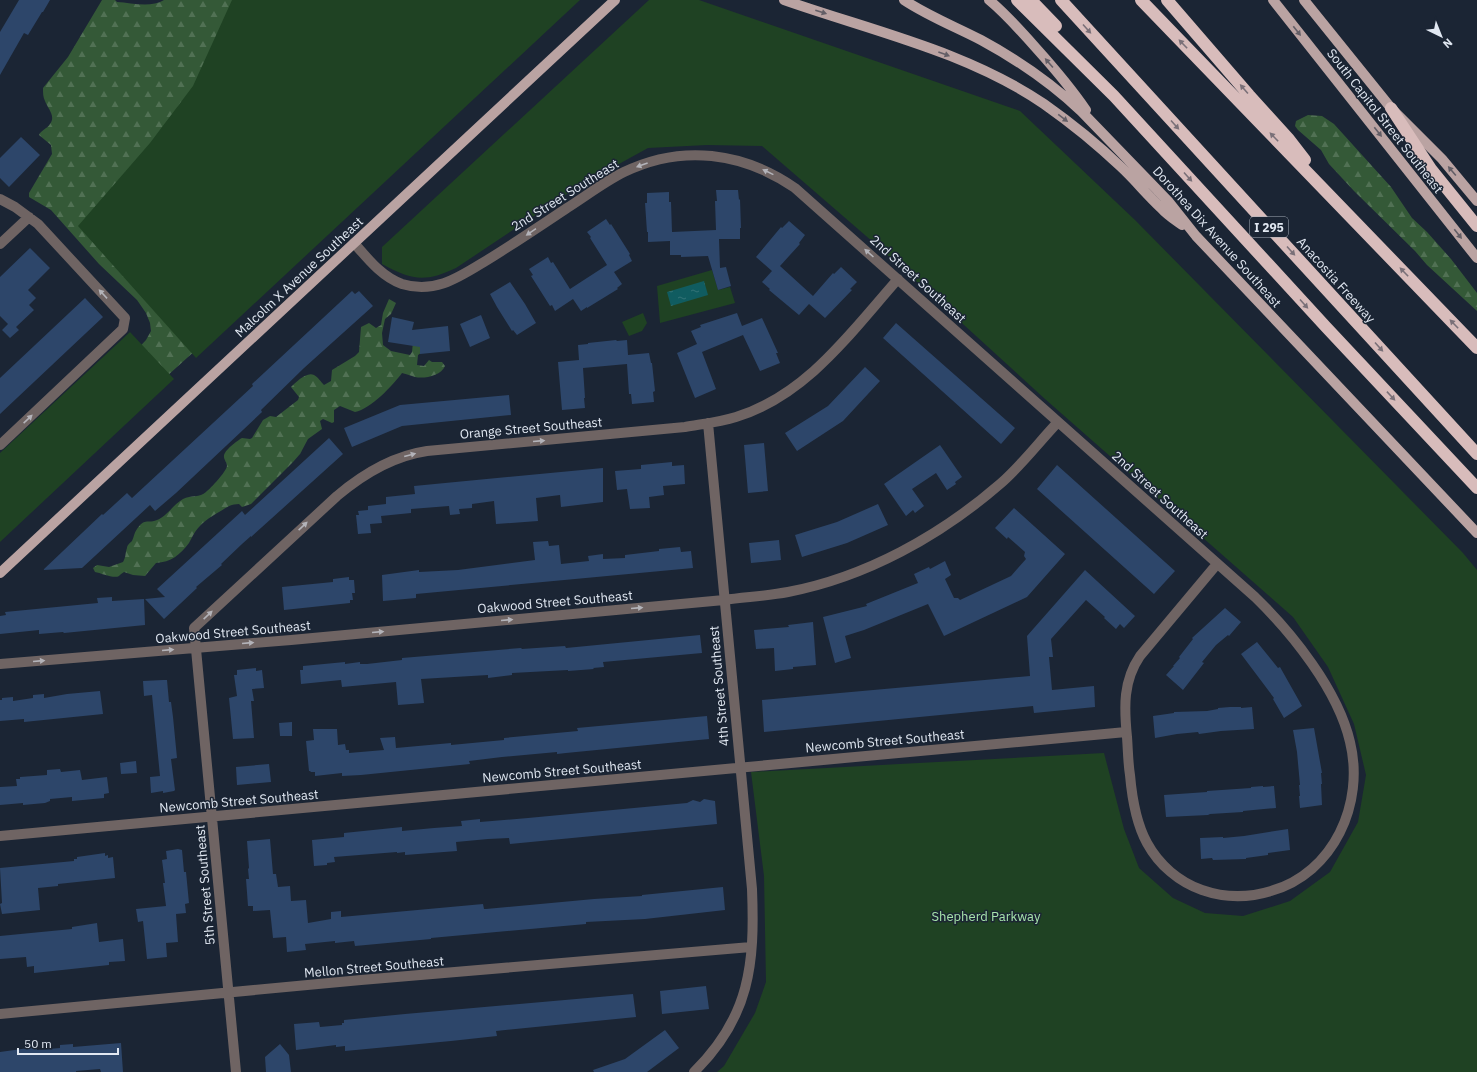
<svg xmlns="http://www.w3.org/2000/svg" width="1477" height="1072" font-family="'IBM Plex Sans',sans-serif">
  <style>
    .forest { fill: url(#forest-firs) }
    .park { fill: #1f4223 }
    .water { fill: url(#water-ripples) }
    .building { fill: #2d466a }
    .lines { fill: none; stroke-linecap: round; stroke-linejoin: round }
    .minor { stroke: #6f6463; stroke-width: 10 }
    .major { stroke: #baa3a2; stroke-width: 10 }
    .highway { stroke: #d8bcbb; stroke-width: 12 }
    .oneway { fill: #635e66 }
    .oneway2 { fill: #7a7078 }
    .oneway3 { fill: #b3b3b9 }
    .labels { text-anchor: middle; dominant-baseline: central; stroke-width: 3; stroke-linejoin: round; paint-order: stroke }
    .shield { fill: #1b2534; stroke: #a6aeb9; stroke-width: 1 }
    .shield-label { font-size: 12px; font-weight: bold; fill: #e1e8f2 }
    .street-label { font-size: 13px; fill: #e1e8f2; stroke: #1b2534 }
    .park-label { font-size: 13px; fill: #a7e4ab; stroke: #1b2534 }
  </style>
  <defs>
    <pattern id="forest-firs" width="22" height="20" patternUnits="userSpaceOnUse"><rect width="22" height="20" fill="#345937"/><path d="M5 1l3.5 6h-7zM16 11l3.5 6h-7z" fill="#517154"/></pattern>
    <pattern id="water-ripples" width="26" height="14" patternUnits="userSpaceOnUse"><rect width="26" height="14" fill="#105c60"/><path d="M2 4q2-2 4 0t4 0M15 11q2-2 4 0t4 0" fill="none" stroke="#327377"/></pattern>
  </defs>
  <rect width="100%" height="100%" fill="#1b2534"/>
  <path class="forest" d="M102 0H115L117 2C132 3 151 8 164 0H575L229 320 156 386 131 356 146 340 151 331 150 323 146 313 137 300 99 264 51 210 29 197V193L52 154 51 145 39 135C41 130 47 129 50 124 56 116 48 109 45 101 43 97 43 93 43 88L68 57Z
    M1308 115 1322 116 1334 124 1391 187 1412 218 1427 232 1451 259 1477 293V311L1427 265 1415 251 1354 191 1329 164 1321 150 1298 130 1295 126 1296 121Z
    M389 299 396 303 391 314 385 319 382 333 383 345 391 351 410 355 412 352 414 332 425 350 418 355 417 365 424 366 429 360 432 362H442L445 366C441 376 424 379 415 377 411 376 407 374 402 373 393 385 371 409 355 412L340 406 334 410V422L332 423 323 419 320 421 322 429 308 439 300 454 293 462 251 504 242 507 239 504C230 504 226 508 219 512 212 516 204 521 199 527 194 532 192 538 189 543 180 555 171 562 156 563L145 576 133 575 124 572C122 573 120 575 119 576 114 579 101 573 95 572L93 568 97 565 109 567 123 562C126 557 125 554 127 548 127 545 130 543 132 541 134 537 134 533 137 529 145 517 148 524 157 520 166 517 174 504 183 499 191 495 200 498 206 492 211 488 226 472 227 466 227 462 224 460 224 457 223 451 237 441 242 438L250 439 252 438 263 420 270 416 276 417 298 400 299 397 291 387C296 382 307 371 314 375 318 377 321 382 324 385L331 381 332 370 355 356 359 352 361 327 369 323 376 328 381 325 383 313Z"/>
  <path class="park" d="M232 0H580L196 358 78 226 150 143 193 86Z
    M649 0H699L1020 111 1135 220 1463 553 1477 570V1072H717L724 1066 755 1013 766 982 764 876 751 772 1104 753 1124 829 1139 868 1173 898 1205 913 1243 916 1290 901 1330 872 1358 822 1366 775 1354 724 1328 667 1293 617 1045 399 873 242 762 146 707 145 648 148 579 186 456 268C424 283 412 280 382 264V247Z
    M712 270 718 290 730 287 735 303 660 323 657 286Z
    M643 313 647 323 642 331 629 336 622 322Z
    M130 332 174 379 0 542V453Z"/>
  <path class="water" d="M704 281 708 295 671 306 667 292Z"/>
  <path class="building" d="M19 0H50L43 12H42L28 35 24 33 0 75V32Z
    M21 137 40 155 9 187 0 178V158Z
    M716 190H738L739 200 740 199 741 228H740V239H719L720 268 726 267 731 286 718 290 708 256 681 257V255H670V241L648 242V232H647L645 203H647V193L669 192V202H671L672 232 716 230 715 201H717Z
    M606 219 610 225 611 224 630 254 629 255 632 261 614 272 622 284 617 288 618 289 587 308V307L581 311 573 299 555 311 552 305 550 306 531 276 533 275 529 269 548 257 551 263 553 262 570 289 607 265 590 238 591 237 587 232Z
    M789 221 805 235 799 243 800 244 780 266 813 296 833 273 834 274 841 267 857 282 850 289 852 290 825 318 809 304 799 315 769 290 770 289 762 282 772 271 756 257 781 227 782 228Z
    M30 248 50 268 28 290 36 298 29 305 34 310 16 327 19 330 10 338 2 330 8 324 0 316V277Z
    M510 282 525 304 536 323 517 335 513 330 512 331 497 307 490 294Z
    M352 291 355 294 359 291 373 306 304 368 261 410 262 412 176 493 155 511 150 505 82 568 43 570 102 514 103 515 127 493 132 498 253 386 252 384Z
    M85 298 103 317 0 414V378Z
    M737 313 742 326 762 318 778 353H776L780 363 760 371 743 335 702 352 716 389 695 398 677 353 697 344 691 331 701 327 700 325Z
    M481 315 490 338 470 347 460 324Z
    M392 317 414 322 412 330 448 326 450 351 420 354V347L388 342Z
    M896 323 1015 428 1001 444 883 338Z
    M616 340 617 341 627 340 628 355 649 353 651 363H652L655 391 653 392 654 402 632 404 631 394H629L627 364 583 368 585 398H584L585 408 562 410 558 362 579 360 578 345 588 344V343Z
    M865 367 880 381 843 421 797 451 785 433 828 406Z
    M509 395 511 415 402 426 352 447 344 428 400 405Z
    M329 438 343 454 251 537V536L242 544 221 564 222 565 196 587 197 588 164 619 145 599 165 597 157 589 242 511 245 515Z
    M764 443 768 491 748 493 744 445Z
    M940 445 962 477 955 482 956 484 947 490 936 473 912 489 924 506 915 513 913 510 906 516 884 484Z
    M672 462V466L684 465 685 484 663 486 664 495 649 497 650 508 630 509 627 489 617 490 615 471 641 469V465Z
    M1057 465 1175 571 1154 594 1037 489Z
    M603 468V502L561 507 560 495 536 498 538 521 496 524 494 501 472 504V508L459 509 460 514 450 515 449 506 411 509V513L381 516 382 523 370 524 371 533 358 534 356 515H359L358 511 368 510V506L386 504V497L415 494 414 486Z
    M878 504 888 525 847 543 802 557 795 535 837 522Z
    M1014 508 1065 554 1027 597 944 636 928 604 864 630 845 636 851 658 835 663 823 617 867 606 866 604 918 583 914 574 929 567 930 569 945 561 951 575 945 579 954 598H958L960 600 1011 576 1026 559 1024 556 1025 552 1008 537 1007 539 995 528Z
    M779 540 781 560 751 563 749 543Z
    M548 541 549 546 559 545 561 564 589 561 588 556 603 554V559L625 558V555L659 551V549L680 547 681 552 691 551 693 568 416 594V598L383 601 382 575 419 570V572L458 570 535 560 533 542Z
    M1085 570 1135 616 1124 628 1120 624 1116 629 1104 618 1105 617 1086 600 1051 639 1053 657H1049L1052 690 1094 686 1095 707 1034 713 1033 706 764 732 762 700 1030 676 1027 636Z
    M349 577V580H354L355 593H352L353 600H350V603L284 610 282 587 333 582V579Z
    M112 597V601L144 599 145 625 64 633 63 632 39 634V630L0 634V616L6 615 5 612 98 603 97 598Z
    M1225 608 1241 622 1229 636 1228 635 1216 645 1202 662 1204 663 1183 690 1166 675 1174 666H1173L1180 658 1179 657 1193 639 1192 638Z
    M813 622 816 665 793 667V669L775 671 774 648 756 649 754 630 789 627 788 625Z
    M700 635 702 653 603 662 604 667 593 668 594 669 568 671V670L512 673V675L488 678V675L421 679 424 703 398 705 396 682 342 687 341 680 301 684 300 670H303V666L345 662V664L360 662V664H367L402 660V658L521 648 522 649 565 646 566 648Z
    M1257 642 1278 668 1280 667 1302 706 1284 718 1273 699 1274 698 1241 654Z
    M256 668V671L262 670 264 688 252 689 254 701H251L254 738 233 739 229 698 237 696 234 675H237V670Z
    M163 680H167L169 702H171L173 717 177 758 171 759 175 790 174 791 163 793V791L151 793 150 777 160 776 152 695 144 696 143 681Z
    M100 691 103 714 24 722V719L0 721V700H2V698L13 697V701L33 698V695L44 694V698L67 694Z
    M1230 707H1241V708L1252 707 1254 729 1221 731 1199 734 1198 732 1177 734 1155 738 1153 716 1174 713V712L1207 711 1218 709V708Z
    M707 716 709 739 566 753 557 754V752L502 757 469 761 470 764 361 775 342 776V773L315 776V772H311L310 771H309L306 741 314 740 313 729H337L338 745 345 744 346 750H349V753L384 750 380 738 395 737 396 748 451 743V745L504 740V738L578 731 577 728Z
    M292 722V736H280L279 723Z
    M1314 728 1322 773H1321L1322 784H1321L1322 805 1300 808 1299 796H1300L1299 785H1300L1297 752 1293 730Z
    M136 761 137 773 121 774 120 763Z
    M269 764 271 782 237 785 236 767Z
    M60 769 61 772 80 770 82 780 107 777 109 793 104 794V798L72 801V797L50 799V801L45 803 23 805V803L0 805V787L17 786 16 779H20V777L47 775V770Z
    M1263 786V787L1274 786 1276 808 1243 811V812L1210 814 1208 815 1166 817 1164 795 1207 792V791L1251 788V787Z
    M704 799 715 801 717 824 510 844 509 838 488 839 456 842 457 851 405 855V852L397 853V852L334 857 335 862 327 863V865L314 866 312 840 344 837V833L402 827V831L434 828 462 826 461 821 480 819V822L528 818 687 803 693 800 700 802Z
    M1288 829 1290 850 1268 853V855L1246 858V859L1213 860 1212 858 1201 859 1200 838 1223 837V838L1244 836Z
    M270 839 273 874H276L278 887 290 886 291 901 306 900 308 923 331 919V912L341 911V917L483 904 484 909H486L594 899 642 896V895L723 887 725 910 645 919 586 922V924L431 938V939L355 946 354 941 335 943V941L305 944 306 950 287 952 286 937 273 938 270 910 253 911V906H248L246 879H249L248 869 249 868 247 841Z
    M178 849 182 850 184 872H186L189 903 185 904 186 913 176 914 178 942 166 943 167 957 147 959 143 921 138 922 136 909 166 906 163 883H165L162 860 167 859 166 851Z
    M105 853V856L108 855V858L113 857 115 878 58 884V886L38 888 40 910 2 914 0 904 2 903 0 868 74 861V859H77V857Z
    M97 923 99 942 123 939 125 961 109 962V965L34 973V966L27 967 26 957 0 959V936L72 929V927Z
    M706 986 709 1009 662 1014 660 991Z
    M633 994 636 1017 496 1031 497 1036 451 1041 345 1051V1046L336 1047V1045L296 1050 294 1024 319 1022 320 1027 342 1025V1023H344V1020L405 1014Z
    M665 1030 679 1048 647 1072H594L593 1070 625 1059Z
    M121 1043 123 1072H101L100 1069 76 1071V1072H0V1052L36 1047 37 1050 60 1048V1045L73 1044V1047Z
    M280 1044 289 1055 291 1072H266L265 1057Z"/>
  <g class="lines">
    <path class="minor" d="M0 199 15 207 38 224 125 318 123 329 0 445
      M354 243C368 259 382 277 402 284 434 294 458 278 484 262 512 245 540 226 567 208 586 196 604 182 624 172 682 144 743 152 795 188L1255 597C1292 633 1338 690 1350 742 1365 803 1334 873 1271 891 1248 898 1225 898 1202 890 1179 882 1159 865 1147 843 1136 823 1132 798 1130 775 1128 763 1128 750 1127 737 1124 707 1123 681 1140 656L1217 564
      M0 244 29 217
      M0 664 291 640 724 600C745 597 767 596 788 592 866 577 940 536 1000 484 1021 466 1039 442 1058 422
      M0 836 1126 732
      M0 1014 361 980 751 947
      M236 1072 194 628 337 496C363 474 393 456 427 451L685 427C702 424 720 422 736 417 807 395 851 332 898 279
      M694 1072C750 1017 755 964 752 889L708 423"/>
    <path class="major" d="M784 0C872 31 966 51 1044 104 1071 123 1097 144 1121 167 1135 180 1147 195 1161 208 1167 215 1175 220 1182 225
      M904 0C928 16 956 27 981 40 1018 60 1051 83 1081 111L1169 202 1196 236 1477 533
      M989 0C1006 14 1021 31 1036 48 1054 68 1071 88 1086 110
      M1273 0 1477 258
      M1304 0 1391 108 1442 159 1477 201
      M0 573 615 0"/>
    <path class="highway" d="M1017 0 1114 96 1326 327 1477 488
      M1031 0 1056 26
      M1061 0 1477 454
      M1141 0 1477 348
      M1167 0 1249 95 1288 138 1305 160
      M1391 108 1431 169 1477 226"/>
  </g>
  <defs><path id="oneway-solid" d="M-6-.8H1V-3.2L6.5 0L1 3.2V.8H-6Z"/></defs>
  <g class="oneway">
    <use href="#oneway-solid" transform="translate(821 12) rotate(18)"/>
    <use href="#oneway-solid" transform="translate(1297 31) rotate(52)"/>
    <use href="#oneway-solid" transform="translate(944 54) rotate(20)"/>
    <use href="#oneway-solid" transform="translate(1049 63) rotate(-131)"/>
    <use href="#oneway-solid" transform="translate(1063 118) rotate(37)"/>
    <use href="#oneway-solid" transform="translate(1378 132) rotate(52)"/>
    <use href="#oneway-solid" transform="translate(1452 171) rotate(-130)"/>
    <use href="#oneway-solid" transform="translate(1458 234) rotate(52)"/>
  </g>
  <g class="oneway2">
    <use href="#oneway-solid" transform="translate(1087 29) rotate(48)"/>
    <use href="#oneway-solid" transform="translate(1183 44) rotate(-134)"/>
    <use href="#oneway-solid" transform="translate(1244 89) rotate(-131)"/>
    <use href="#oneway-solid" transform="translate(1175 125) rotate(48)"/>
    <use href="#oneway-solid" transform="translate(1274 137) rotate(-134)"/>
    <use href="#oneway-solid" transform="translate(1188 177) rotate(48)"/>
    <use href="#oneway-solid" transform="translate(1291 251) rotate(48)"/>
    <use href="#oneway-solid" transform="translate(1404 272) rotate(-134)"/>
    <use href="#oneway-solid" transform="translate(1304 304) rotate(48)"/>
    <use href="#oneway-solid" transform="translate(1454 324) rotate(-134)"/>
    <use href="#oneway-solid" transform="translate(1379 347) rotate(48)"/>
    <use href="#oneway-solid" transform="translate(1391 396) rotate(47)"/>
  </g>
  <g class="oneway3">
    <use href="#oneway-solid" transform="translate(642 165) rotate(160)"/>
    <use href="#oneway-solid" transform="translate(768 172) rotate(-154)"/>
    <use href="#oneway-solid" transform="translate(531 232) rotate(146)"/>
    <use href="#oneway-solid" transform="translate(869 253) rotate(-138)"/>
    <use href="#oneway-solid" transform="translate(103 294) rotate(-133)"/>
    <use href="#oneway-solid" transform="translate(28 419) rotate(-43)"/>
    <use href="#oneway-solid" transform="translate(539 441) rotate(-5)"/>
    <use href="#oneway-solid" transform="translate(410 455) rotate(-15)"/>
    <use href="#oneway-solid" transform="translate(303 526) rotate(-43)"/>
    <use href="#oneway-solid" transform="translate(637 608) rotate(-5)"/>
    <use href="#oneway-solid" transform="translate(208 615) rotate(-43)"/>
    <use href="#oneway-solid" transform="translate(507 620) rotate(-5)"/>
    <use href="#oneway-solid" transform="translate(378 632) rotate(-5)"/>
    <use href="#oneway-solid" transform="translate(248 643) rotate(-5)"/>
    <use href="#oneway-solid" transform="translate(168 650) rotate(-5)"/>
    <use href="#oneway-solid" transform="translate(39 661) rotate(-5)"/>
  </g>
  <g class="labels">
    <rect class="shield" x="1250" y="217" width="38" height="20" rx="3"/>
    <g class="shield-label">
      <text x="1269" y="227">I 295</text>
    </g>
    <g class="street-label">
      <text transform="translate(1385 121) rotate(52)">South Capitol Street Southeast</text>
      <text transform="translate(565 195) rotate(-32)">2nd Street Southeast</text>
      <text transform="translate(1217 237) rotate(48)">Dorothea Dix Avenue Southeast</text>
      <text transform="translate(299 277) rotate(-43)">Malcolm X Avenue Southeast</text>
      <text transform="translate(918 279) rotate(42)">2nd Street Southeast</text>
      <text transform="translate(1336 280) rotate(48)">Anacostia Freeway</text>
      <text transform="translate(531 428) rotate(-5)">Orange Street Southeast</text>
      <text transform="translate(1160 495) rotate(42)">2nd Street Southeast</text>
      <text transform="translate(555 602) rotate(-5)">Oakwood Street Southeast</text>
      <text transform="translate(233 632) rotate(-5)">Oakwood Street Southeast</text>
      <text transform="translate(719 686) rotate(-95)">4th Street Southeast</text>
      <text transform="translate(885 741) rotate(-5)">Newcomb Street Southeast</text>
      <text transform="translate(562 771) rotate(-5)">Newcomb Street Southeast</text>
      <text transform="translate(239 801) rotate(-5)">Newcomb Street Southeast</text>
      <text transform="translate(205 885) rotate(-95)">5th Street Southeast</text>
      <text transform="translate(374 967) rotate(-5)">Mellon Street Southeast</text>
    </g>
    <g class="park-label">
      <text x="986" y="916">Shepherd Parkway</text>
    </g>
  </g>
  <g transform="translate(1441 36) rotate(137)" stroke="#1b2534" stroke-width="3" paint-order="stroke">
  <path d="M0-3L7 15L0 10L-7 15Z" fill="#e1e8f2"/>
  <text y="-6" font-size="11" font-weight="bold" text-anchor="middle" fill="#e1e8f2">N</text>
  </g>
  <path d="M18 1048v6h100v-6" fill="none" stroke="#e1e8f2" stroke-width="2"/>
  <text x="24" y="1048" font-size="12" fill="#e1e8f2" stroke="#1b2534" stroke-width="3" paint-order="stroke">50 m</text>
</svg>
